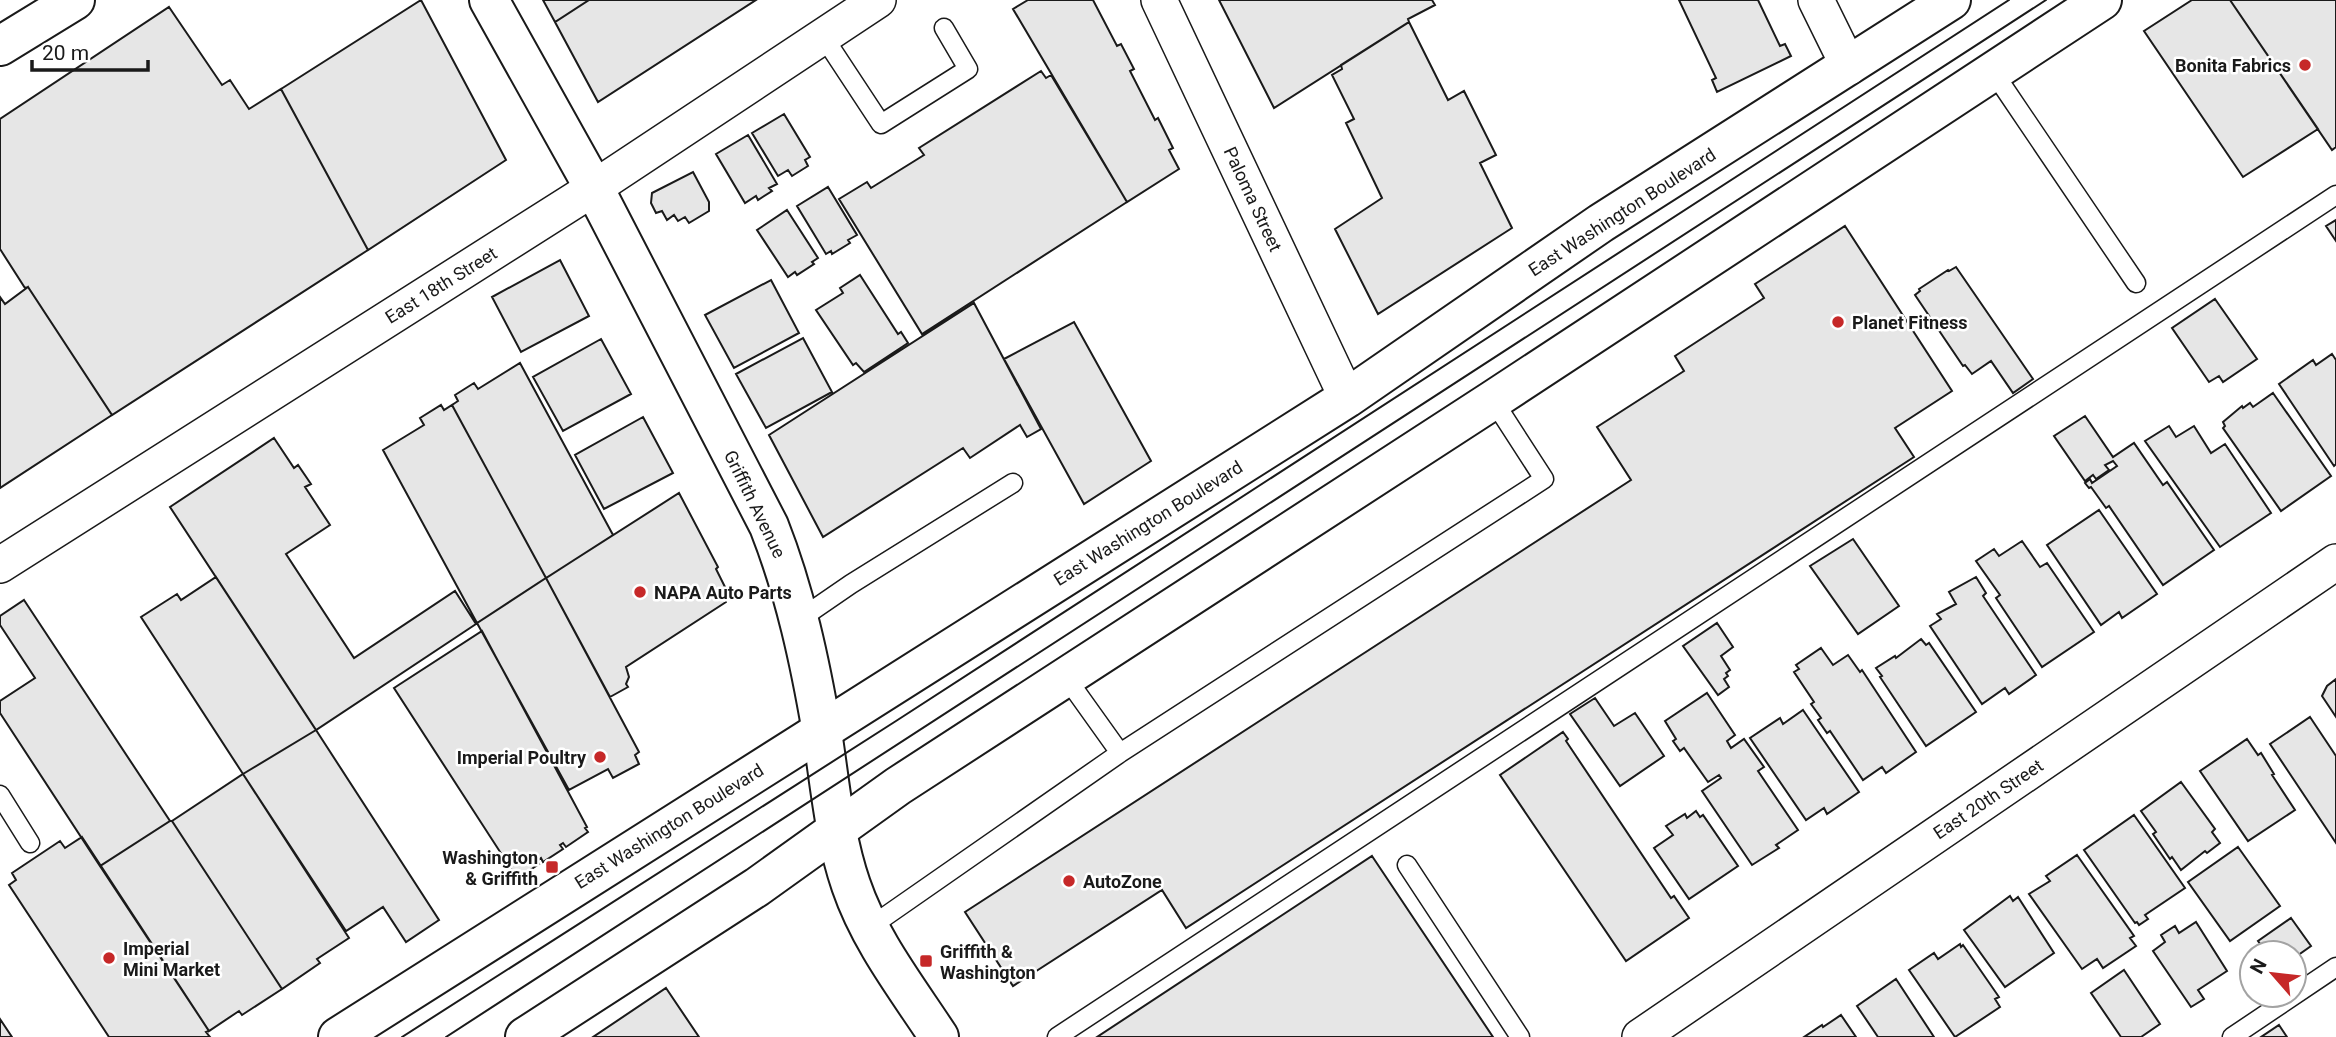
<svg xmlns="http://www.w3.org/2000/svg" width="2336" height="1037" font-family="Roboto,sans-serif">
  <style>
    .building { fill: #e6e6e6; stroke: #1a1a1a; stroke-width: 2 }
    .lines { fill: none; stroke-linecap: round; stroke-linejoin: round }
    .service-casing { stroke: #1a1a1a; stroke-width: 21 }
    .minor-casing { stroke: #1a1a1a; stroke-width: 38 }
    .tertiary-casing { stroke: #1a1a1a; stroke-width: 42 }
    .primary-casing { stroke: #1a1a1a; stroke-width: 42 }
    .service { stroke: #fff; stroke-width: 18 }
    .minor { stroke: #fff; stroke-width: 35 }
    .tertiary { stroke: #fff; stroke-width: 38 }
    .primary { stroke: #fff; stroke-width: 38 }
    .tram { stroke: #1a1a1a; stroke-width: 2 }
    .poi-dot { fill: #c62828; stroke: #fff; stroke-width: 2.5 }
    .labels { text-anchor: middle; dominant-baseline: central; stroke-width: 5; stroke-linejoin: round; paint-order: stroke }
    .poi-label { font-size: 18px; font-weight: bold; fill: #1a1a1a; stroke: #fff; text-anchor: start }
    .street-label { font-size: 18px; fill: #1a1a1a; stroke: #fff }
  </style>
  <rect width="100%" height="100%" fill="#fff"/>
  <path class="building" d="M421 0 506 160 368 250 281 89Z
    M543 0H589L555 22Z
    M589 0H756L598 102 555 22Z
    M1028 0H1093L1117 46 1121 44 1134 69 1130 71 1155 120 1158 118 1173 148 1169 150 1179 169 1127 202 1013 9Z
    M1219 0H1432L1435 5 1408 19 1409 22 1274 108Z
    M1679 0H1758L1780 46 1785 44 1791 56 1717 92 1712 80 1716 78Z
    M2192 0H2230L2318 129 2243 177 2144 31Z
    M2230 0H2336V147L2332 150Z
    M169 7 222 85 230 80 249 109 281 89 368 250 112 415 28 287 25 288 0 249V119Z
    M1409 22 1448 100 1464 91 1496 155 1480 163 1512 228 1378 314 1335 229 1382 198 1346 123 1354 119 1332 75 1342 69 1341 65Z
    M1041 71 1046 78 1051 75 1127 202 922 334 839 199 867 182 871 188 924 155 919 148Z
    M784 114 810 157 805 160 808 166 792 176 788 170 778 176 752 133Z
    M748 135 777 184 769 188 772 191 758 200 756 196 745 203 716 154Z
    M693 172 709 202V211L689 223 685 217 678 221 674 215 667 220 662 211 656 213 651 203 652 193Z
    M828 187 857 235 848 240 850 243 832 254 831 251 826 254 797 206Z
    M787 210 818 258 812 262 814 264 797 275 795 272 788 277 757 230Z
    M2336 220V241L2326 226Z
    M1845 226 1952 391 1895 428 1914 457 1186 928 1162 890 1013 986 965 912 1631 480 1597 427 1684 371 1675 356 1764 298 1755 284Z
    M560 260 589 316 521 352 492 297Z
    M1956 267 2033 379 2013 393 1991 361 1972 374 1965 365 1963 366 1915 295 1920 291 1919 289 1948 270 1949 271Z
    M860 275 898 334 901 332 908 343 864 372 856 363 853 365 816 310 843 293 840 288Z
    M771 280 799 333 734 368 705 315Z
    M28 287 112 415 0 488V297L5 304Z
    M2215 299 2257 359 2223 382 2219 376 2209 382 2172 328Z
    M974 303 1041 429 1027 437 1020 425 970 458 963 448 823 537 769 435Z
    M1074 322 1151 461 1084 504 1004 359Z
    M803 338 832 392 766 428 736 374Z
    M601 339 631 394 563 431 533 377Z
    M2332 354 2336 360V464L2334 466 2279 384 2313 360 2316 365Z
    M520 363 613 535 546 578 452 405 458 401 455 395 474 383 478 389Z
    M2273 393 2331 476 2281 511 2223 428 2225 426 2223 422 2242 406 2243 408 2250 403 2253 407Z
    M441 405 444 410 452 405 546 578 477 623 383 450 424 425 420 418Z
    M2085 416 2113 457 2134 443 2163 485 2167 482 2214 550 2163 585 2109 506 2106 508 2091 487 2089 488 2085 483 2090 479 2092 483 2117 466 2113 461 2105 465 2109 470 2096 479 2093 475 2085 481 2054 436Z
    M643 417 673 473 604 509 575 455Z
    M2169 426 2176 437 2194 426 2211 453 2225 444 2271 513 2220 547 2145 441Z
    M274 438 294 468 298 465 311 484 305 487 330 525 286 554 354 658 455 591 476 624 316 730 170 507Z
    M679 493 718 567 716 569 726 589V602L626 667 629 677 626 684 628 687 610 697 546 578Z
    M2099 510 2157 594 2122 618 2119 612 2101 625 2047 545Z
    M1853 539 1899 606 1858 634 1810 566Z
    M2022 541 2040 567 2047 563 2094 632 2042 667 1996 598 2000 595 1976 561 1994 549 1999 556Z
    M216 577 316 730 243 774 141 617 177 594 181 600Z
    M1976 577 1986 593 1983 596 2036 675 2009 694 2005 688 1982 704 1930 626 1941 619 1937 614 1956 604 1949 592Z
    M546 578 639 752 635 755 639 764 613 778 608 769 569 790 477 623Z
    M24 600 170 821 100 866 0 713V701L35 678 0 625V616Z
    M1717 623 1733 647 1721 656 1730 670 1726 673 1728 676 1724 679 1729 687 1718 695 1683 646Z
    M482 631 587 827 585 828 588 832 566 847 563 843 560 845 563 849 543 862 541 858 537 861 539 864 520 877 517 873 515 875 394 688Z
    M1921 639 1926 645 1929 643 1976 712 1926 746 1880 677 1882 676 1876 668 1895 656 1896 658Z
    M1821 648 1833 665 1848 655 1860 672 1862 670 1916 752 1886 773 1882 767 1863 780 1830 731 1827 733 1818 720 1821 718 1811 704 1814 702 1794 672 1799 669 1796 665Z
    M2336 679V717L2322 696 2327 686Z
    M1707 693 1735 735 1727 741 1731 748 1744 739 1764 767 1758 771 1798 830 1776 845 1779 848 1752 865 1702 791 1721 778 1719 775 1708 782 1684 748 1680 751 1673 741 1676 739 1665 721Z
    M1595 698 1614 726 1635 713 1664 756 1620 786 1570 714Z
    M1803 710 1859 792 1827 814 1824 808 1806 820 1750 738 1780 718 1783 724Z
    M2310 717 2336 756V843L2270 744Z
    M316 730 439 920 406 942 383 907 346 931 243 774Z
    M1563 732 1568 739 1566 741 1671 898 1674 896 1689 918 1626 961 1500 775Z
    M2247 739 2258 755 2261 753 2274 774 2272 775 2295 810 2248 841 2200 771Z
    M243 774 349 938 317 959 320 963 282 989 172 821Z
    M2181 782 2215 829 2212 832 2220 843 2207 853 2205 851 2181 870 2172 857 2170 859 2153 834 2156 832 2141 811Z
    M1696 811 1700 817 1703 815 1738 866 1689 899 1654 848 1673 835 1666 826 1685 814 1687 818Z
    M2134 815 2185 888 2145 915 2148 919 2139 925 2137 922 2135 923 2084 850Z
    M170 821H172L282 989 242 1015 239 1011 209 1031 100 866Z
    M82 837 209 1031 206 1032 210 1037H109L9 885 16 880 12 873 60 841 65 848Z
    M2238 847 2280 906 2230 941 2188 882Z
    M2077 855 2134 936 2130 938 2136 946 2103 968 2097 959 2082 969 2029 894 2050 881 2046 876Z
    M1372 856 1493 1037H1097Z
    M2010 896 2013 901 2018 897 2054 953 2005 987 1964 930Z
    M2291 918 2311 946 2294 958V953H2267L2258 941Z
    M2196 922 2227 971 2198 990 2204 999 2191 1007 2153 951 2165 942 2161 935 2175 926 2179 933Z
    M1960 944 1961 947 1963 945 1999 997 1995 999 2000 1007 1955 1037 1909 970 1934 953 1938 959Z
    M2124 970 2160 1024 2141 1037H2121L2091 993Z
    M1896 979 1934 1037H1878L1857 1006Z
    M666 988 699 1037H593Z
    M1841 1015 1856 1037H1804L1822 1025 1823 1027Z
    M0 1019 12 1037H0Z
    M2279 1025 2287 1037H2261Z"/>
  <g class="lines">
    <defs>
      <path id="service" d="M823 36 881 124 968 69 944 28
        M1992 70 2136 283
        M800 619 851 584 1013 483
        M1065 676 1120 753
        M0 795 30 843
        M1407 865 1520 1037
        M870 927 1120 753 1544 479 1493 400
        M1057 1037 2336 195
        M2232 1037 2336 967"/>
      <path id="minor" d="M1159 0 1347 398
        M1816 0 1849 67
        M0 565 594 188 878 0
        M1640 1037 2336 562"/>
      <path id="tertiary" d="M489 0 594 188 769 526C795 592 810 662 822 732 830 783 834 836 851 885 870 941 907 988 939 1037
        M0 46 75 0"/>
      <path id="primary" d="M338 1037 1347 398 1601 223 1951 0
        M525 1037 757 887 898 786 1493 400 2102 0"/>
    </defs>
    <use href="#service" class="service-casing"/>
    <use href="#minor" class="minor-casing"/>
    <use href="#tertiary" class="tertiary-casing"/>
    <use href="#primary" class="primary-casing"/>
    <use href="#service" class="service"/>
    <use href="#minor" class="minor"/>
    <use href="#tertiary" class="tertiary"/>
    <use href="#primary" class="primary"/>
    <path class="tram" d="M402 1037 896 721 2009 0
      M446 1037 2046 0"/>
  </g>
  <g class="poi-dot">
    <circle cx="2305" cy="65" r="7"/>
    <circle cx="1838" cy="322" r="7"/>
    <circle cx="640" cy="592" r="7"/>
    <circle cx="600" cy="757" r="7"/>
    <rect x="545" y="860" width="14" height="14" rx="3.5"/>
    <circle cx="1069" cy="881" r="7"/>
    <circle cx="109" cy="958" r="7"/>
    <rect x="919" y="954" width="14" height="14" rx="3.5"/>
  </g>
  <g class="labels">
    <g class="poi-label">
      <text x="2291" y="65" text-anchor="end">Bonita Fabrics</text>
      <text x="1852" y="322">Planet Fitness</text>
      <text x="654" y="592">NAPA Auto Parts</text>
      <text x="586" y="757" text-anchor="end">Imperial Poultry</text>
      <text x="538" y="857" text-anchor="end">Washington<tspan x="538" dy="21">&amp; Griffith</tspan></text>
      <text x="1083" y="881">AutoZone</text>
      <text x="123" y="948">Imperial<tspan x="123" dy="21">Mini Market</tspan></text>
      <text x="940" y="951">Griffith &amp;<tspan x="940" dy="21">Washington</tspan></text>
    </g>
    <g class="street-label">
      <text transform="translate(1253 199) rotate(65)">Paloma Street</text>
      <text transform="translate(1622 212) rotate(-33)">East Washington Boulevard</text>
      <text transform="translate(441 285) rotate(-32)">East 18th Street</text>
      <text transform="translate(755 504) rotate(64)">Griffith Avenue</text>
      <text transform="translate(1148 523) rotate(-32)">East Washington Boulevard</text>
      <text transform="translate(1988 799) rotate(-34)">East 20th Street</text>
      <text transform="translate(669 826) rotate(-32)">East Washington Boulevard</text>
    </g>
  </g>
  <g transform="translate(2273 974) rotate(298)"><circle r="33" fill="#ffffff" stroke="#a3a3a3" stroke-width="2"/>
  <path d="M0-5L12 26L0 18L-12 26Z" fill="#c62828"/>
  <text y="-10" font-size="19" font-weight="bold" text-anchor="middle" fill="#1a1a1a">N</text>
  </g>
  <path d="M32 60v10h116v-10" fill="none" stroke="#1a1a1a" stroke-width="3.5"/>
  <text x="42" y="60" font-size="21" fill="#1a1a1a" stroke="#ffffff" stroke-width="5" paint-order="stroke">20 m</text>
</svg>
